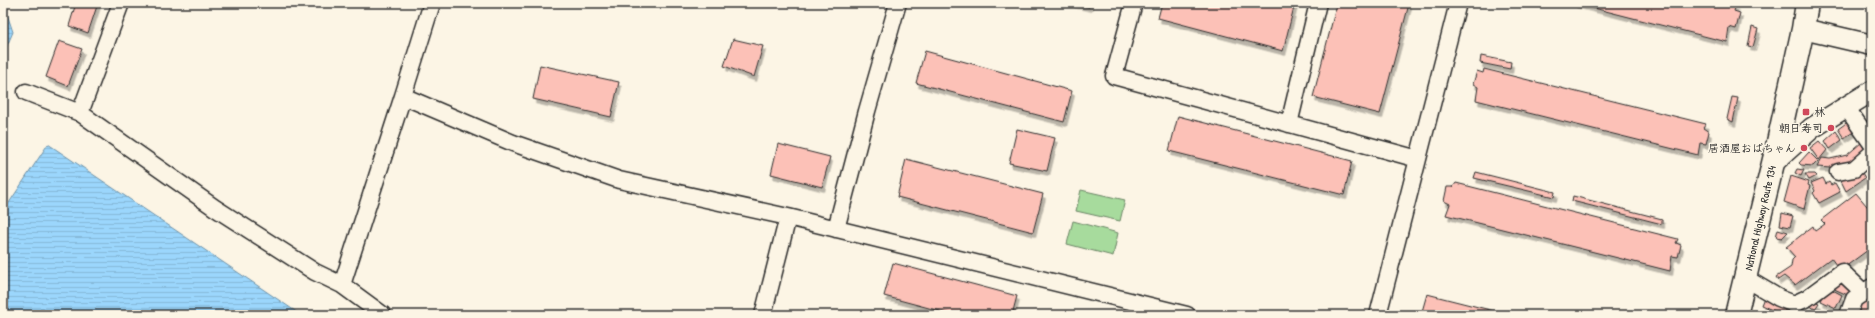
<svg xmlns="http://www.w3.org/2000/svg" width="1875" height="318" font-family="'Patrick Hand','Klee One',sans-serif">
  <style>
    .garden { fill: #a7db9d; stroke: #698364 }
    .water { fill: url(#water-rules); stroke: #6e92a8 }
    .building { fill: #fcc1b7; stroke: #2b2b2b; filter: url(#shadow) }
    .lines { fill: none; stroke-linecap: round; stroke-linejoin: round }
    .minor-casing { stroke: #2b2b2b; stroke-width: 19 }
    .major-casing { stroke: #2b2b2b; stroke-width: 23 }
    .highway-casing { stroke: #2b2b2b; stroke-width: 25 }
    .minor { stroke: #fcf5e5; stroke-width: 16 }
    .major { stroke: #fcf5e5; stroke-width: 20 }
    .highway { stroke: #fcf5e5; stroke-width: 22 }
    .poi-dot { fill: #d1495b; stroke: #fcf5e5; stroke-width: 1.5 }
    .labels { text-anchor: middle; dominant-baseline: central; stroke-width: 3; stroke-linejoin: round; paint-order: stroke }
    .poi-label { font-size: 11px; font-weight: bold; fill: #2b2b2b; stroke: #fcf5e5; text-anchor: end }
    .street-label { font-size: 11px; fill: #2b2b2b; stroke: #fcf5e5 }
  </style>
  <defs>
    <pattern id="water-rules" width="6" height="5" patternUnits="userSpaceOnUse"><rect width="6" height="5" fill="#9bd6fc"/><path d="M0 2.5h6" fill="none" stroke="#86b8d8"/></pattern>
    <filter id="shadow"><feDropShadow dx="2.5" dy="4.5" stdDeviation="0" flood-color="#0004"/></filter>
  </defs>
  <rect width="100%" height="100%" fill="#fcf5e5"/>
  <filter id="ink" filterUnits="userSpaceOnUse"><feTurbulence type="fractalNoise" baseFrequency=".025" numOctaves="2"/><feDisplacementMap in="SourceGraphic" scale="8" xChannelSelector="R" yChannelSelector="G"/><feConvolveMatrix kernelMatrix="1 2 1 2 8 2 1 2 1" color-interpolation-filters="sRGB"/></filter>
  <g filter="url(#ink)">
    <path class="garden" d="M1081 190 1125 200 1120 221 1076 211Z
      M1073 221 1118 233 1113 256 1067 244Z"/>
    <path class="water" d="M3 11 7 14 13 32 3 55Z
      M48 144 301 315H3V212Z"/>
    <path class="building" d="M76 3H98L88 33 69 26Z
      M1072 3H1090L1089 7Z
      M1162 3H1295L1283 51 1158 18Z
      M1337 3 1409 4 1380 114 1313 97Z
      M1574 3H1723L1736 6 1734 11 1740 13 1736 29 1729 27 1727 42Z
      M1752 27 1758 29 1753 47 1748 46Z
      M733 39 763 46 754 77 724 66Z
      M59 41 82 49 68 86 46 77Z
      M925 51 1072 91 1064 122 916 83Z
      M1481 56 1511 62 1510 69 1480 63Z
      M540 65 619 82 611 117 533 99Z
      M1484 69 1706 124 1703 128 1709 132 1706 144 1700 143 1698 155 1476 100 1478 87 1473 84 1477 71 1483 73Z
      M1732 97 1738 98 1733 122 1727 119Z
      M1178 116 1352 161 1344 195 1169 151Z
      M1849 121 1855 131 1844 138 1838 129Z
      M1017 129 1055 138 1047 171 1009 163Z
      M1836 131 1842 140 1830 149 1825 141Z
      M1819 141 1827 150 1819 160 1810 148Z
      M1862 142 1867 149 1851 164 1830 168 1817 167 1822 158 1830 159 1847 155Z
      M778 144 830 157 822 187 771 174Z
      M1809 152 1818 161 1813 166 1801 165 1799 163Z
      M906 159 1043 194 1033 232 897 197Z
      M1797 169 1804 170 1801 176 1795 173Z
      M1861 171 1865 178 1846 191 1841 181 1842 180 1841 177Z
      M1476 172 1555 192 1554 197 1474 178Z
      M1805 174H1815L1817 176 1809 180Z
      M1791 176 1809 182 1808 185 1810 186 1804 209 1784 202Z
      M1823 178 1826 184 1829 182 1831 185 1835 183 1840 192 1819 203 1813 193 1815 191 1811 183Z
      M1456 183 1678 239 1676 243 1681 245 1678 257 1672 256 1670 271 1446 215 1450 204 1444 201 1447 187H1453Z
      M1856 193 1872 212V247L1845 267 1836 265 1831 258 1795 285 1784 276 1778 280 1776 277 1791 267 1792 260 1795 257 1786 247 1813 226 1815 231 1825 224 1821 220Z
      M1573 196 1662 219V224L1572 201Z
      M1782 213 1793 216 1790 227 1780 225Z
      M1778 229 1788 232 1782 238 1776 237Z
      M893 263 1017 296 1012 315H955L884 296Z
      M1836 280 1858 289 1852 297 1832 288Z
      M1827 287 1842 295 1836 308 1821 301Z
      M1427 294 1510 315H1421Z
      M1765 295 1787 305 1784 310 1789 311 1788 315H1783L1761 305Z
      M1865 295 1872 300V313L1871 315H1855Z
      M1812 300 1819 303 1815 309 1810 306Z
      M1758 310 1773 313V315H1757Z"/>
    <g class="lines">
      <defs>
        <path id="minor" d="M1134 3 1114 76 1418 159
          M26 92 80 113 215 208 315 272 342 285
          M403 96 432 3
          M1846 107 1872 144
          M80 113 121 3
          M1289 124 1318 3
          M1838 172 1854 169 1872 153
          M836 229 867 111 898 3
          M1745 278 1779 298 1794 304 1807 298 1842 272 1863 292
          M383 315 342 285 403 96 513 143 619 180 788 217 1187 315
          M763 315 788 217
          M1378 315 1458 3
          M1848 315 1854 299 1872 287"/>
        <path id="major" d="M1803 29 1872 45
          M1773 163 1812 128 1872 91"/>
        <path id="highway" d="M1736 315 1776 151 1803 29 1807 3"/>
      </defs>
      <use href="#minor" class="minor-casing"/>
      <use href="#major" class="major-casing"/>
      <use href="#highway" class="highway-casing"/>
      <use href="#minor" class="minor"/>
      <use href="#major" class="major"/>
      <use href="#highway" class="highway"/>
    </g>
  </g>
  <g class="poi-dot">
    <rect x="1802" y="108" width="8" height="8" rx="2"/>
    <circle cx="1831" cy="128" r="4"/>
    <circle cx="1804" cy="148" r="4"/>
  </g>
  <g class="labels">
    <g class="poi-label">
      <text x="1814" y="112" text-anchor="start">林</text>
      <text x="1823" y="128">朝日寿司</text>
      <text x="1796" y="148">居酒屋おばちゃん</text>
    </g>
    <g class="street-label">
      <text transform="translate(1760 218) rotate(-77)">National Highway Route 134</text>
    </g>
  </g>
  <rect width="1875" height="318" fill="none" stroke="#fcf5e5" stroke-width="16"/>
  <rect x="8" y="8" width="1859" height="302" fill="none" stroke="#2b2b2b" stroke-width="1.5" filter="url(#ink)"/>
</svg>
